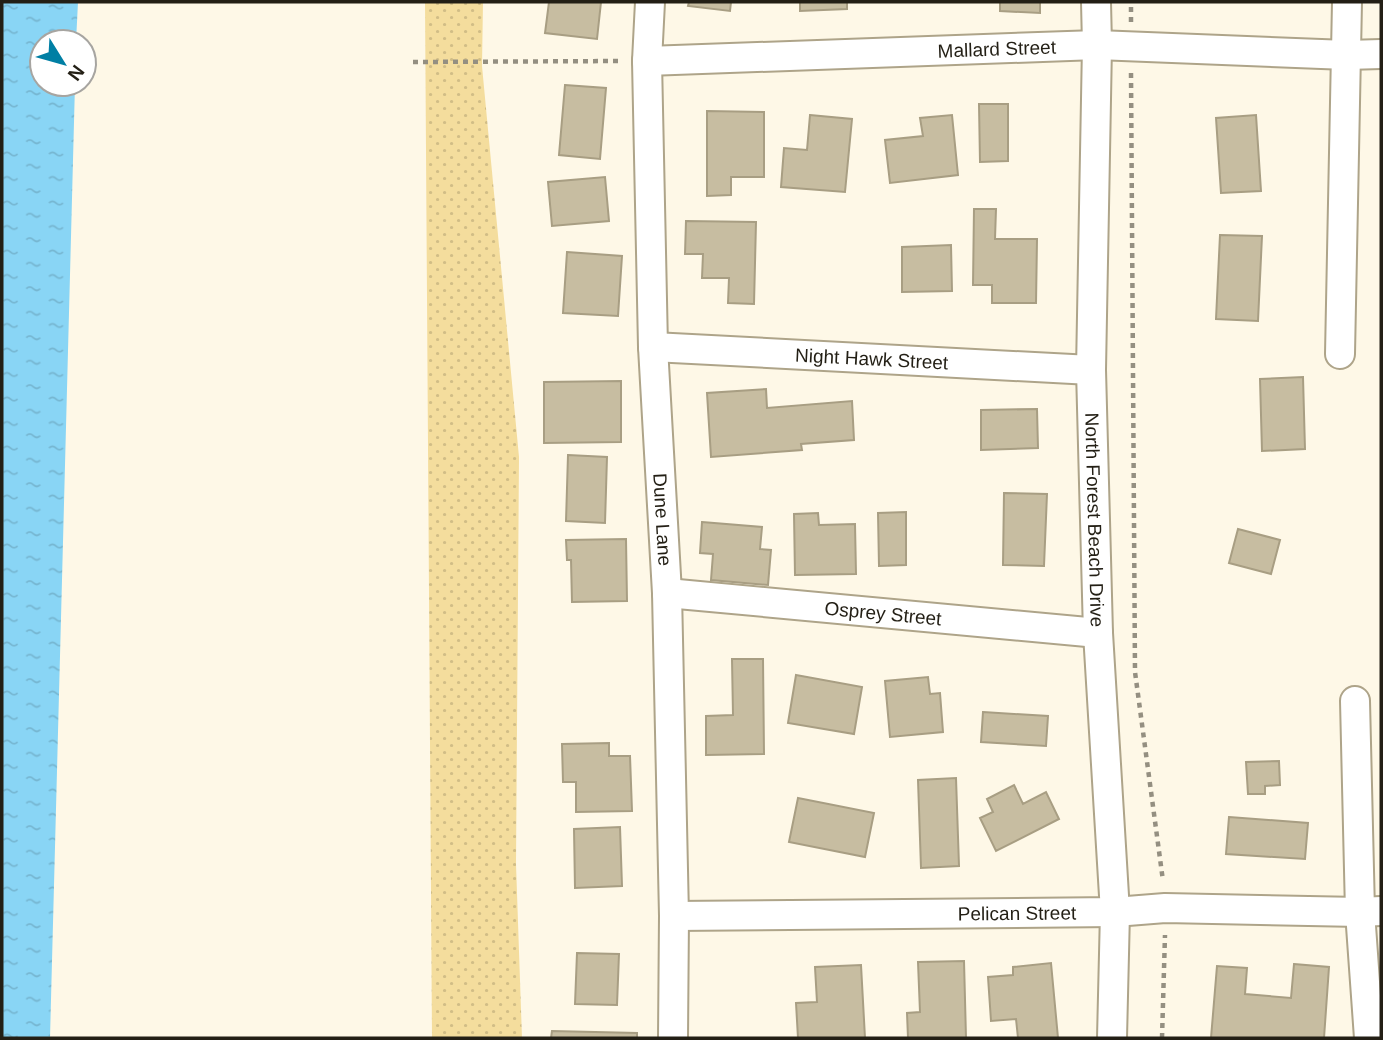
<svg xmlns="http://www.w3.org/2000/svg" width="1383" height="1040" font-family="Arial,sans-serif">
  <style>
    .grass { fill: url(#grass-dots) }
    .water { fill: url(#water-ripples) }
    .building { fill: #c7bda1; stroke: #a89e83; stroke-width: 2 }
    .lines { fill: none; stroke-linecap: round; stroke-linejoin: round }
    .minor-casing { stroke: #aea489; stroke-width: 32 }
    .path { stroke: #948f81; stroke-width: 4.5; stroke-dasharray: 5 5; stroke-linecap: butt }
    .minor { stroke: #fff; stroke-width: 28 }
    .labels { text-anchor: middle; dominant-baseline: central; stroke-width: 5; stroke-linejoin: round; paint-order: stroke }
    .street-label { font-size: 19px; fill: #231f15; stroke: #fff }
  </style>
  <defs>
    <pattern id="grass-dots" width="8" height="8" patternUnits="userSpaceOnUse" patternTransform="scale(1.75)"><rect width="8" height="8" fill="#f4dd9d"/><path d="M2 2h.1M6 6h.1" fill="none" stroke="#d1bd86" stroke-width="1.8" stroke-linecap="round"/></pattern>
    <pattern id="water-ripples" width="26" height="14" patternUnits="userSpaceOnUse" patternTransform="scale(1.75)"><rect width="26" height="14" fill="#89d5f5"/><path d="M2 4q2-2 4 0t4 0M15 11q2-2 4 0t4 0" fill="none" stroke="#76b6d1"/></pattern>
  </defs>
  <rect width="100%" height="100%" fill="#fef8e7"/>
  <path class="grass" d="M425 2H483L482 66 519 457 516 864 522 1038H432Z"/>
  <path class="water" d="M2 2H78L76 42H42V84H75L50 1038H2Z"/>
  <path class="building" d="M549 2H601L597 39 545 33Z
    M689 2H731L730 11 688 6Z
    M800 2H847V9L800 11Z
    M1000 2H1040V13L1000 11Z
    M565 85 606 88 600 159 559 155Z
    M979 104H1008V161L980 162Z
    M707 111 764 112V177H731V195L707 196Z
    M810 115 852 119 845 192 781 187 784 148 807 150Z
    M952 115 958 175 890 183 885 140 923 136 920 118Z
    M1256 115 1261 191 1221 193 1216 118Z
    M605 177 609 221 552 226 548 182Z
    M974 209H996L995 239H1037L1036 303H992V285H973Z
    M686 221 756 222 754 304 728 303 729 278H702L703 254H685Z
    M1220 235 1262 236 1258 321 1216 319Z
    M951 245 952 291 902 292V247Z
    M567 252 622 256 618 316 563 313Z
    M1303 377 1305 449 1262 451 1260 379Z
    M621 381V442L544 443V382Z
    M766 389 767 408 852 401 854 440 801 444 802 450 711 457 707 393Z
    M1037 409 1038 448 981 450V410Z
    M568 455 607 457 605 523 566 521Z
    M1004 493 1047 494 1044 566 1003 565Z
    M906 512V565L879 566 878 513Z
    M818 513 819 525 855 524 856 574 795 575 794 514Z
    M702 522 762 527 760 549 771 550 768 585 711 580 713 554 700 553Z
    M1238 529 1280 540 1271 574 1229 563Z
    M626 539 627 601 572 602 571 560H567L566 540Z
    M732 659H763L764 754 706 755V716L733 715Z
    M796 675 862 687 854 734 788 723Z
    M928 677 930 694 940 693 943 732 890 737 885 681Z
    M983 712 1048 716 1046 746 981 742Z
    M609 743V756H630L632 811 576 812V782H563L562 744Z
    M1279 761 1280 785 1265 786V794H1248L1246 762Z
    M956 778 959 866 921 868 918 780Z
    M1014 785 1023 804 1046 792 1059 819 996 851 980 818 993 812 987 799Z
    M798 798 874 813 865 857 789 842Z
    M1229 817 1308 823 1305 859 1226 854Z
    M620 827 622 886 575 888 574 829Z
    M577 953 619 954 617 1005 575 1004Z
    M964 961 966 1038H908L907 1013 920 1012 918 962Z
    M1051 963 1058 1038H1018L1016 1019 991 1021 988 977 1013 975V967Z
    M1294 964 1329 967 1324 1038H1211L1217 966 1247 968 1245 994 1291 998Z
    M861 965 865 1038H798L796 1003 817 1002 815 967Z
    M552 1031 637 1033V1038H551Z"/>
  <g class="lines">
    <defs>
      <g id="minor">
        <path id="s1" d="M650 2 647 61 653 347 667 593 674 916 673 1038"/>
        <path id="s2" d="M1096 2 1097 45 1091 370 1098 633 1115 912 1112 1038"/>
        <path id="s3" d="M647 61 1097 45 1347 55 1381 54"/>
        <path id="s4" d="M653 347 1091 370"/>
        <path d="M1340 354 1347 2"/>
        <path id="s5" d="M667 593 1098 633"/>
        <path d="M1355 701 1360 912 1369 1038"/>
        <path id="s6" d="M674 916 1115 912 1165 908 1360 912 1381 911"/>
      </g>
    </defs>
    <use href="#minor" class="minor-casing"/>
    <path class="path" d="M1131 22V2
      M413 62 621 61
      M1131 73 1135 672 1163 881
      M1162 1038 1165 935"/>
    <use href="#minor" class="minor"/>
  </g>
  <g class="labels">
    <g class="street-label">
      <text stroke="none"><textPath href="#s3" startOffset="350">Mallard Street</textPath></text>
      <text stroke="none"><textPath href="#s4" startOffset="219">Night Hawk Street</textPath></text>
      <text stroke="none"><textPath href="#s1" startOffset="518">Dune Lane</textPath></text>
      <text stroke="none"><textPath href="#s2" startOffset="518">North Forest Beach Drive</textPath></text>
      <text stroke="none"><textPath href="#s5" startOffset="217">Osprey Street</textPath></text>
      <text stroke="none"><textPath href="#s6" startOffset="343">Pelican Street</textPath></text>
    </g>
  </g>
  <rect width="1383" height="1040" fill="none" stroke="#231f15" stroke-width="7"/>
  <g transform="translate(63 63) rotate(127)"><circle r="33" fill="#ffffff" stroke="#a7a5a1" stroke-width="2"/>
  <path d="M0-5L12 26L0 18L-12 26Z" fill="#007fa4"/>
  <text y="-10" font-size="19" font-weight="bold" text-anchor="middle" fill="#231f15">N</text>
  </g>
</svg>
